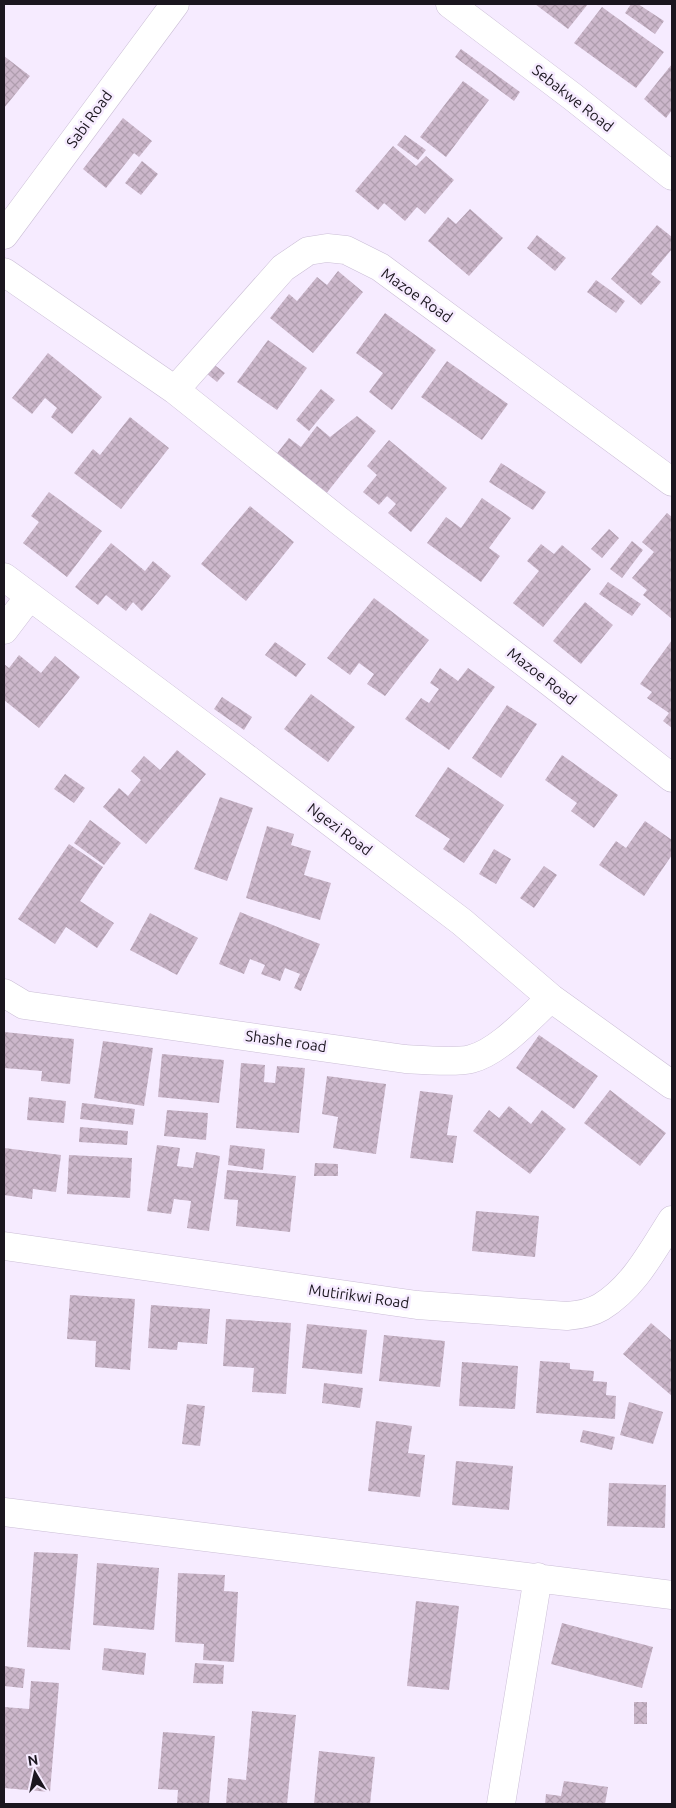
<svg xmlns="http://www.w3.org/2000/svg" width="676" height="1808" font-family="Ubuntu,sans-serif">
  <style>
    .building { fill: url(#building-cross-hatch) }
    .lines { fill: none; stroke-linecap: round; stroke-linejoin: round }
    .street-casing { stroke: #cbbed6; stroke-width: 29 }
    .street { stroke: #fff; stroke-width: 28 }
    .labels { text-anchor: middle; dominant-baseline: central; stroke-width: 5; stroke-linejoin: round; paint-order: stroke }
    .street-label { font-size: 15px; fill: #1b161f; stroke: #f6ebff }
  </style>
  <defs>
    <pattern id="building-cross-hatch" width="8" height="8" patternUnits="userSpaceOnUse" patternTransform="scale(1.25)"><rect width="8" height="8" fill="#ccb7cb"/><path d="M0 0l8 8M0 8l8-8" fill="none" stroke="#af9dae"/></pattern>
  </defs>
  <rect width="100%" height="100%" fill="#f6ebff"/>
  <path class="building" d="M535 4H588L568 29Z
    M631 4H638L664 21 655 34 625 13Z
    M602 7 664 52 636 88 574 43Z
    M461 49 520 92 514 101 455 57Z
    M4 56 30 76 4 108Z
    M672 64V110L666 118 644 99Z
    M463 81 489 100 446 157 420 137Z
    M123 118 152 141 139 157 134 153 106 188 83 169Z
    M405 135 426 150 418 160 397 145Z
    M393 146 416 166 426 156 454 180 425 214 417 207 405 221 384 203 378 210 355 191Z
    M142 161 158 174 141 195 125 183Z
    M470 209 503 238 469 276 428 241 448 217 456 224Z
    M657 225 672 237V249L651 274 661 282 641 305 611 279Z
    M537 235 566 258 555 271 527 248Z
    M338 271 363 292 313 353 270 318 289 294 297 301 317 277 327 285Z
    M596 280 625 301 616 313 587 292Z
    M385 313 436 350 392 410 369 392 383 373 356 353Z
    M268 340 307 368 277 410 237 382Z
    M48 353 102 397 72 434 51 417 57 408 45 398 32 414 12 398Z
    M208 360 225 373 217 382 201 369Z
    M447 361 508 404 482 440 421 397Z
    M321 389 335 400 309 431 296 420Z
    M357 416 376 431 325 495 275 456 289 438 301 447 317 426 330 437Z
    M130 417 169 448 121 509 74 473 93 449 100 455Z
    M389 440 447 488 411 532 388 513 396 504 387 496 379 505 363 492 377 475 367 466Z
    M501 463 546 492 533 510 489 482Z
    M49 492 102 531 67 577 23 543 39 522 31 516Z
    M482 498 511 518 489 548 500 556 481 582 427 543 446 517 461 528Z
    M250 506 294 542 246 601 201 564Z
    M667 513 672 517V619L643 595 647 590 632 578 654 552 642 542Z
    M609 529 619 538 602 558 591 549Z
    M632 541 643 550 622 578 610 569Z
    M111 543 145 571 153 561 171 576 142 611 133 602 126 611 106 595 98 605 75 587Z
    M541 544 554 554 562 545 591 569 543 627 513 603 539 571 527 561Z
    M608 582 641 604 632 616 599 594Z
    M374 598 429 640 385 696 367 684 374 674 359 663 350 675 327 658Z
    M585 602 613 625 581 664 553 641Z
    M672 640V728L663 721 669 713 647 698 652 692 640 684Z
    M275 642 306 664 296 677 265 655Z
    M19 655 41 673 55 656 80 677 39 728 4 700V664L9 668Z
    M440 668 458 681 468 668 495 687 449 750 405 719 421 698 429 703 439 689 430 683Z
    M311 694 355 727 328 762 284 729Z
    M222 697 252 717 244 730 214 709Z
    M507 705 537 724 501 778 472 758Z
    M177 750 206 774 146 844 103 807 119 788 128 796 141 780 131 771 144 756 160 770Z
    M562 755 618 795 594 828 571 811 577 803 545 780Z
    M448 767 504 805 464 863 443 849 450 839 415 816Z
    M65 774 85 788 74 803 54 789Z
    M220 797 253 808 227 881 194 869Z
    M90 820 121 843 104 865 74 843Z
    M645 821 672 840V855L644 896 599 865 616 841 626 848Z
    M267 826 294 834 291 845 311 851 304 875 331 883 320 920 246 898Z
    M69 844 103 867 80 901 114 923 97 948 66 927 55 944 18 919Z
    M494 849 511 859 496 884 479 874Z
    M544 866 557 875 534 908 520 898Z
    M240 912 320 944 301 991 294 988 300 974 285 968 280 981 261 974 265 965 250 959 244 974 219 964Z
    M150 913 198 938 177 975 130 950Z
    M4 1032 74 1039 70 1084 41 1081 42 1071 4 1068Z
    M539 1035 598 1076 574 1109 516 1068Z
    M103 1041 153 1048 144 1106 94 1098Z
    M162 1054 224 1060 219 1103 158 1097Z
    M241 1063 265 1065 264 1082 275 1083 277 1066 305 1068 299 1133 236 1128Z
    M327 1076 386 1084 376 1154 333 1148 338 1117 322 1114Z
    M610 1090 666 1133 640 1166 584 1123Z
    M420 1091 453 1095 447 1135 457 1136 453 1163 410 1158Z
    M29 1097 66 1101 64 1123 27 1120Z
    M82 1103 135 1109 133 1125 80 1119Z
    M509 1106 531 1124 542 1110 566 1129 530 1174 473 1131 489 1110 499 1118Z
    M167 1110 208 1113 206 1140 164 1136Z
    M80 1127 128 1131 127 1145 79 1142Z
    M157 1145 180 1148 177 1166 193 1168 196 1152 220 1156 209 1231 187 1228 191 1201 174 1199 171 1214 147 1211Z
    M230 1145 265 1149 263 1170 228 1165Z
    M4 1148 61 1155 56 1192 33 1189 32 1199 4 1195Z
    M69 1155 132 1158 130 1198 67 1194Z
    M315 1163 338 1164V1176H314Z
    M227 1170 296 1176 290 1232 236 1226 238 1200 224 1199Z
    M476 1211 539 1216 535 1257 472 1251Z
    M70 1295 135 1299 130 1370 95 1367 96 1341 67 1339Z
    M151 1305 210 1309 207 1344 178 1342 177 1350 148 1348Z
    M226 1319 291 1323 286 1394 252 1392 254 1368 223 1366Z
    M651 1323 672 1341V1396L623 1354Z
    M307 1324 367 1330 362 1374 302 1368Z
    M384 1335 445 1341 440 1387 379 1381Z
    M540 1361 570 1363V1369L594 1371 593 1381 607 1382 606 1395 616 1396 615 1419 536 1413Z
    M462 1362 518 1366 515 1409 459 1406Z
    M324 1383 363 1388 360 1408 322 1403Z
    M629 1402 663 1412 653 1444 620 1435Z
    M187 1404 205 1406 200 1446 182 1444Z
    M376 1421 412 1426 408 1453 425 1455 420 1497 368 1491Z
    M583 1430 615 1437 612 1450 580 1442Z
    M456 1461 513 1466 509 1510 452 1505Z
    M609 1483 666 1485 665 1528 607 1526Z
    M34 1552 78 1554 70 1650 27 1647Z
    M97 1563 159 1568 154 1630 93 1625Z
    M178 1573 225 1575 224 1591 238 1592 234 1662 203 1660 204 1644 175 1642Z
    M416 1601 459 1606 449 1690 407 1686Z
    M562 1623 653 1647 642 1688 551 1664Z
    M104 1648 146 1653 144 1675 102 1670Z
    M195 1663 224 1665 223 1684 193 1683Z
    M4 1666 25 1669 23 1688 4 1686Z
    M31 1681 59 1683 50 1792 4 1788V1707L29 1709Z
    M634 1702H647V1724H634Z
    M252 1711 296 1715 287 1804H226L228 1778 246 1780Z
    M163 1732 215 1736 209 1804H177L178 1790 158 1789Z
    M319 1751 375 1757 370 1804H314Z
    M564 1781 608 1787 605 1804H545L546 1794 561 1796Z"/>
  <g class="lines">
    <defs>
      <path id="street" d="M450 4 573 97 672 176
        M4 235 175 4
        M4 272 175 390 342 523 551 683 672 778
        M175 390 283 268 308 251 327 248 346 250 380 267 672 482
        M4 577 233 748 462 922 551 998 672 1085
        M4 630 29 597
        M4 993 24 1005 405 1059C422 1060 456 1063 471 1059 499 1052 530 1017 551 998
        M4 1246 417 1305 567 1316C579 1315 591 1313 601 1307 634 1287 652 1251 672 1220
        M4 1512 672 1595
        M501 1804 538 1577"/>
    </defs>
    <use href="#street" class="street-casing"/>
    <use href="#street" class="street"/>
  </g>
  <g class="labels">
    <g class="street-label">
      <text transform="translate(573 98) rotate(38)">Sebakwe Road</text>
      <text transform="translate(89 119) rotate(-54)">Sabi Road</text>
      <text transform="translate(417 295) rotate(35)">Mazoe Road</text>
      <text transform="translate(542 676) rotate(38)">Mazoe Road</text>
      <text transform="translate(340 829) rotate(37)">Ngezi Road</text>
      <text transform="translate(286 1041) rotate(8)">Shashe road</text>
      <text transform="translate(359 1296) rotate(8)">Mutirikwi Road</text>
    </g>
  </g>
  <rect width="676" height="1808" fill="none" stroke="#1b161f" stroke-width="10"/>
  <g transform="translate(35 1773) rotate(351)" stroke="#f6ebff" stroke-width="4" paint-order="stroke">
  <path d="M0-4L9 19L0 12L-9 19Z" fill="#1b161f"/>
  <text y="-8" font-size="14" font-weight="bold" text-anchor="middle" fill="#1b161f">N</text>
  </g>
</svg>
